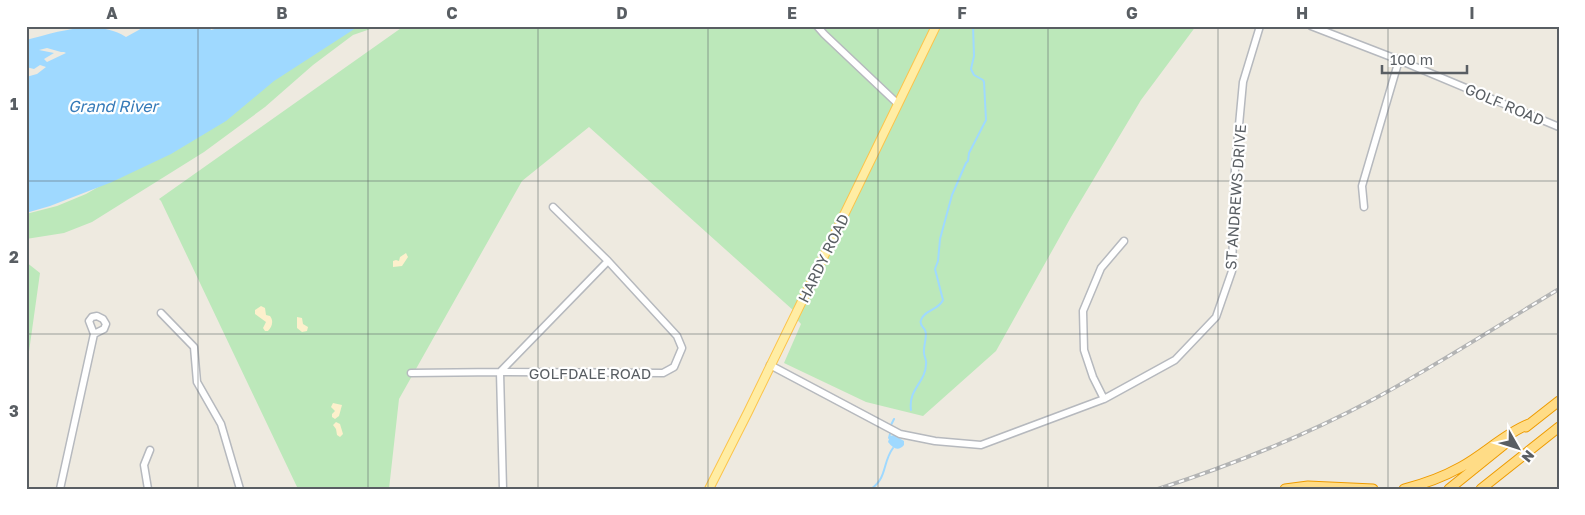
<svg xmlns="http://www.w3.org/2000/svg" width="1585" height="515" font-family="'Golos Text',sans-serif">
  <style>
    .green { fill: #bce8ba }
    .sand { fill: #fdf0cc }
    .water { fill: #9fd9ff; fill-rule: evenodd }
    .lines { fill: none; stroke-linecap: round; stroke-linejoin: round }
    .stream { stroke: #9fd9ff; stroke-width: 2 }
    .minor-casing { stroke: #b6b9be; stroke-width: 9 }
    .major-casing { stroke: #fcc44b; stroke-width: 10 }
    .highway-casing { stroke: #ee9b00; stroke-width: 11 }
    .minor { stroke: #fff; stroke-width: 6 }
    .major { stroke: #ffeda4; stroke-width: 8 }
    .highway { stroke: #ffdc86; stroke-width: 9 }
    .rail-casing { stroke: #b3b4b4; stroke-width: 4 }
    .rail { stroke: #fff; stroke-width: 2; stroke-dasharray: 5.5; stroke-linecap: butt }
    .grid { fill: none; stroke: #595e63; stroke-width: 1; stroke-opacity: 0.55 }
    .labels { text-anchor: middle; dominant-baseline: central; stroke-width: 4.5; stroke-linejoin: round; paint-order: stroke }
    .street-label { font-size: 15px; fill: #595e63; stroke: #fff }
    .water-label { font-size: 16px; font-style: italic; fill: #357ab8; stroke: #fff }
    .neatline { fill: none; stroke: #595e63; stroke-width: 2 }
    .grid-label { font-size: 16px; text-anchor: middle; font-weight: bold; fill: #595e63 }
  </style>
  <rect width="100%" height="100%" fill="#eeeae0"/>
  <path class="green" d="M352 26H379L353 35 313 65 265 107 204 152 92 222 64 233 26 239V214L57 206 86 194 166 148Z
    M404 26H1196L1141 100 1071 217 996 351 923 416 866 402 784 363 801 324 792 314 794 311 589 127 522 181 399 399 389 489H298L161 201 159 199Z
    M26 262 40 273 26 373Z"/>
  <path class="sand" d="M406 253 408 257 402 266 393 267V261L396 260 399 261 400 257Z
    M261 306 265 308 266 315 270 316C274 321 272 327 268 331H265L263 328 266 322 255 314V310Z
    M297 317 302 318 303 324 308 327 307 331 302 332 297 328Z
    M333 403 342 405 339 416 335 419 332 417V414L335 411 331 407Z
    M336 422 340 424 343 434 340 437 337 435 336 429 333 425Z"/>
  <path class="water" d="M146 26H209L211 30 225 26H359L274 81 226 121 171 154 112 182 50 206 26 213V77L37 74 46 67 40 65 34 69 26 67V40C58 32 96 18 126 37ZM47 48 61 52H64L66 53 47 62 44 59 54 53 39 50Z
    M894 435 904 441V445C898 452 893 448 888 442L890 436Z"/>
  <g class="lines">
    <path class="stream" d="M26 291 28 327 26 336
      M911 410C908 389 926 382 926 364 927 360 924 357 924 353 923 345 928 337 925 330 923 326 919 325 921 320 925 309 938 311 943 300L935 269 938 261 940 239 952 195 966 163 968 161 969 153 986 120 984 82 983 80 974 75 971 69 974 56 973 26
      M891 425 894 419
      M889 438 890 434
      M871 489C888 477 882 463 893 448"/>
    <defs>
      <path id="minor" d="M817 26 824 34 898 104
        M1311 26 1399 60 1559 127
        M1364 207 1362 186 1399 60
        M161 313 194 347 197 382 221 424 240 489
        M770 365 900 434 935 441 981 445 1104 399 1175 360 1216 317 1232 271 1235 168 1243 82 1260 26
        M411 373 500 372 663 373 674 367 682 348 677 336 608 261 553 207
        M1104 399 1093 377 1084 350 1083 311 1101 268 1124 241
        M60 489 94 334 89 321 92 317 97 316 103 319 106 324 104 329 94 334
        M148 489 144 465 150 450
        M503 489 500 372 608 261"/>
      <path id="major" d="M709 489 748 412 936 26"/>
      <path id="highway" d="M1526 427 1559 401
        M1285 489 1308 486 1373 489
        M1404 489C1424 484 1443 477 1461 467 1485 454 1504 434 1529 424
        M1449 489 1506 443
        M1481 489 1559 427"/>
    </defs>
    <use href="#minor" class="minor-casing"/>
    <use href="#major" class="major-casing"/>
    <use href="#highway" class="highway-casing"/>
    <use href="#minor" class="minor"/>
    <use href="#major" class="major"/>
    <use href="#highway" class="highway"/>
    <defs>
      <path id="rail" d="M1158 489C1232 465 1304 436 1372 400 1436 366 1497 326 1559 289"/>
    </defs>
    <use href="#rail" class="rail-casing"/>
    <use href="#rail" class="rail"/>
  </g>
  <path class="grid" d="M198 26V489M368 26V489M538 26V489M708 26V489M878 26V489M1048 26V489M1218 26V489M1388 26V489M26 181H1559M26 334H1559"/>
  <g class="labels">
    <g class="street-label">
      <text transform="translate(1505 104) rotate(23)">GOLF ROAD</text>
      <text transform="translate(1235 197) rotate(-86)">ST ANDREWS DRIVE</text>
      <text transform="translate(823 258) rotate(-64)">HARDY ROAD</text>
      <text x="590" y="373">GOLFDALE ROAD</text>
    </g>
    <g class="water-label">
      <text x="113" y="106">Grand River</text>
    </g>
  </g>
  <rect width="1585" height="515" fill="none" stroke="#ffffff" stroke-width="55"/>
  <g transform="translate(1518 448) rotate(129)" stroke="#ffffff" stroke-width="4" paint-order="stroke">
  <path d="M0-4L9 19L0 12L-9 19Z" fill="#595e63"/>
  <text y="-8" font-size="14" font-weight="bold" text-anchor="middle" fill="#595e63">N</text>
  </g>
  <path d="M1382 65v8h85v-8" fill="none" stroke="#595e63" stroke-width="2.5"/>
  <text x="1390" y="65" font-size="15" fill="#595e63" stroke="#ffffff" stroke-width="4" paint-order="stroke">100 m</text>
  <rect x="28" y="28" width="1530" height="460" class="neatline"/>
  <g class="grid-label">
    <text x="112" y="19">A</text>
    <text x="282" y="19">B</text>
    <text x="452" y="19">C</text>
    <text x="622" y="19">D</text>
    <text x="792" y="19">E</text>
    <text x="962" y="19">F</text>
    <text x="1132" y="19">G</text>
    <text x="1302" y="19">H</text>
    <text x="1472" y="19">I</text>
    <text x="14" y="110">1</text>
    <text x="14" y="263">2</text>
    <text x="14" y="417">3</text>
  </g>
</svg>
